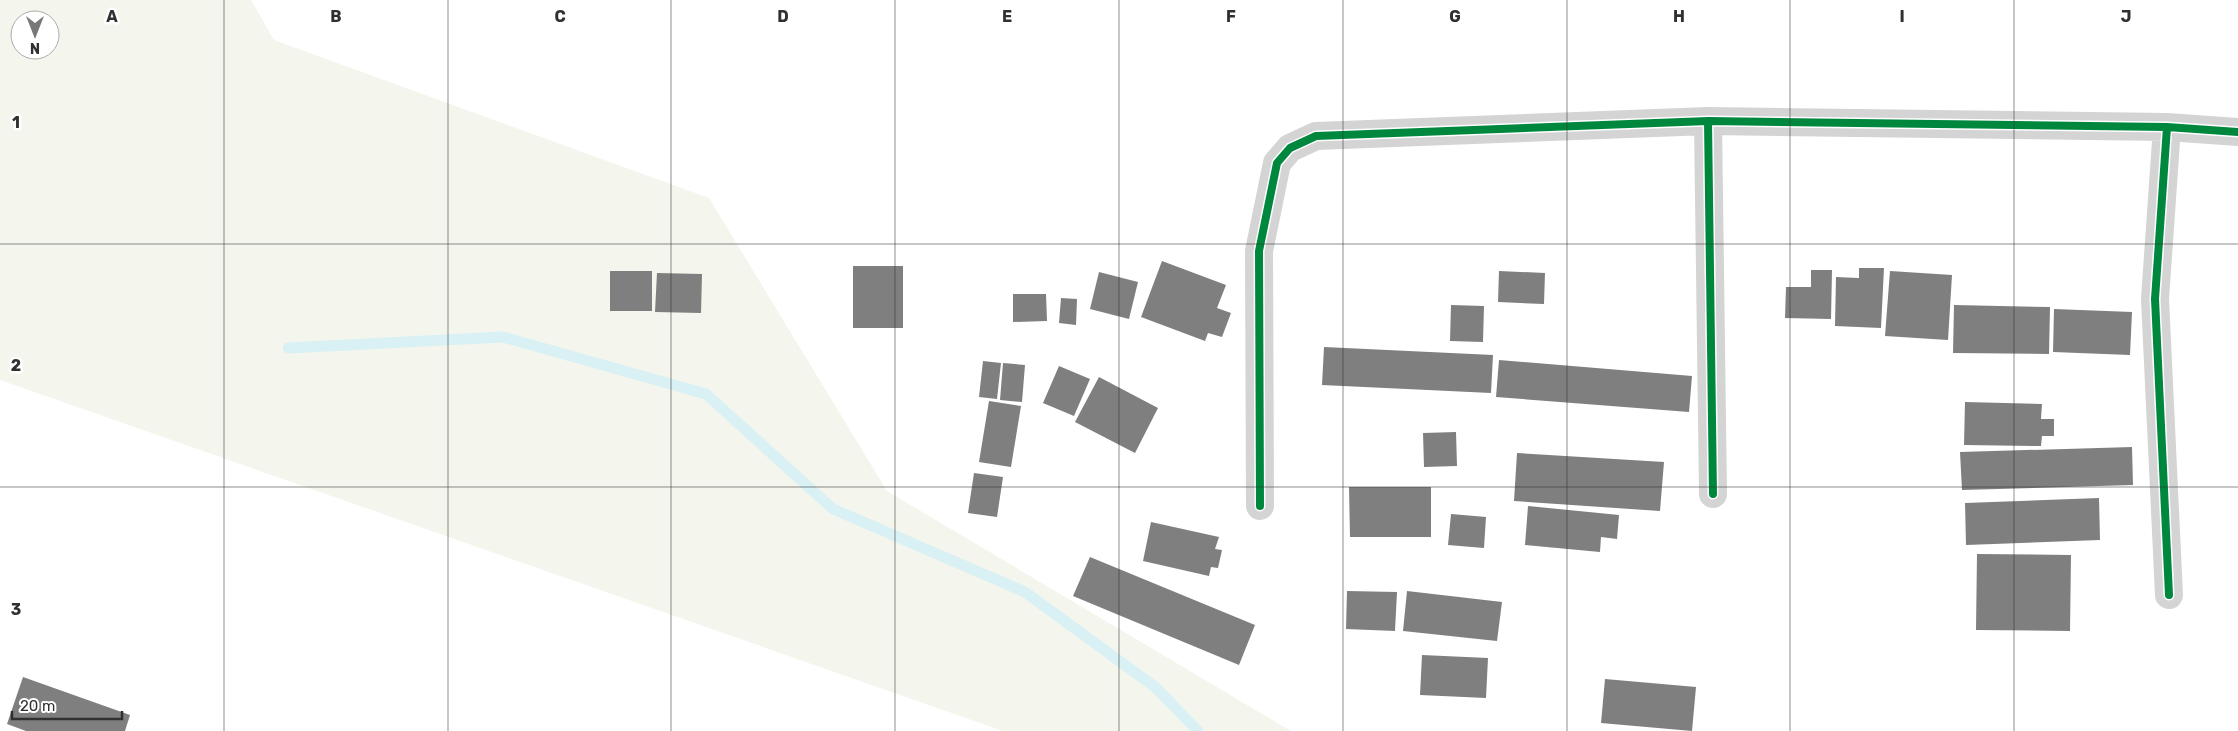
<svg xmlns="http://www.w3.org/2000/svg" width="2238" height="731" font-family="Rubik,sans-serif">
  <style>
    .green { fill: #f4f6ed; fill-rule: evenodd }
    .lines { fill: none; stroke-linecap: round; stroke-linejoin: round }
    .stream { stroke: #d9f0f4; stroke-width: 11 }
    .building { fill: #7f7f7f }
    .street { stroke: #d4d4d4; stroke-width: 28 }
    .cycleway-casing { stroke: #fff; stroke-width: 11 }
    .cycleway { stroke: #00873e; stroke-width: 8 }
    .grid { fill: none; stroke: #303030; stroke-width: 1; stroke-opacity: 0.55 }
    .grid-label { font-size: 16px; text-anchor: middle; font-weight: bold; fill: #303030; stroke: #fff; stroke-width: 5; stroke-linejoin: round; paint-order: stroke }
  </style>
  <rect width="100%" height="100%" fill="#fff"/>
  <path class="green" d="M0 0H251L274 40 709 198 887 491 1291 731H1003L0 380ZM20 20H50V50H20Z"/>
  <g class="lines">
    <path class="stream" d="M288 348 503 337 706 394 833 509 1025 592 1155 687 1198 731"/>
  </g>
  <path class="building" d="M1162 261 1226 285 1217 308 1231 313 1222 337 1208 333 1205 341 1141 317Z
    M853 266H903V328H853Z
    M1859 268H1884L1881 328 1835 326 1836 277 1859 278Z
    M1811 270H1832L1831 319 1785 318 1786 287H1811Z
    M610 271H652V311H610Z
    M1499 271 1545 273 1544 304 1498 302Z
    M1890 271 1952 275 1948 340 1885 336Z
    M1099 272 1138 282 1129 319 1090 309Z
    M657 273 702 274 701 313 655 312Z
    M1013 294H1046L1047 321 1013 322Z
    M1061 298 1077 299 1076 325 1059 323Z
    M1451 305 1484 306 1483 342 1450 341Z
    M1954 305 2050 307 2049 354 1953 353Z
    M2054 309 2132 312 2130 355 2053 352Z
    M1324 347 1493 355 1491 393 1322 385Z
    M1499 360 1692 376 1689 412 1496 397Z
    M983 361 1001 363 997 399 979 397Z
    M1003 363 1025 365 1022 402 1000 400Z
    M1059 366 1090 379 1074 416 1043 403Z
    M1099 377 1158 408 1135 453 1075 422Z
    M989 401 1021 406 1011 467 979 462Z
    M1965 402 2042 404 2041 419H2054V436H2042L2041 446 1964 445Z
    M1456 432 1457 466 1424 467 1423 433Z
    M2132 447 2133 485 1962 490 1960 452Z
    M1517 453 1664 462 1660 511 1514 501Z
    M974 473 1003 477 997 517 968 513Z
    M1349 487H1431V537H1350Z
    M2099 498 2100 540 1966 545 1965 503Z
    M1528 506 1619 515 1617 539 1601 537 1600 552 1525 545Z
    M1451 514 1486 517 1484 548 1448 545Z
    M1151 522 1219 537 1215 549 1222 550 1218 568 1211 567 1209 576 1143 561Z
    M1977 554 2071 555 2070 631 1976 630Z
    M1090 557 1255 625 1239 665 1073 596Z
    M1347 591 1397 592 1395 631 1346 629Z
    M1407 591 1502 602 1497 641 1403 631Z
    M1422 655 1488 658 1486 698 1420 695Z
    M23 677 130 715 125 731H26L7 724Z
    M1605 679 1696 687 1692 731 1601 723Z"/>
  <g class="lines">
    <path class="street" d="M1708 121 1713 494
      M2167 127 2155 299 2169 595
      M1260 506 1259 251 1277 163 1290 148 1316 136 1708 121 2167 127 2238 132"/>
    <defs>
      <path id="cycleway" d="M1708 121 1713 494
        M2167 127 2155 299 2169 595
        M1260 506 1259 251 1277 163 1290 148 1316 136 1708 121 2167 127 2238 132"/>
    </defs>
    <use href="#cycleway" class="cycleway-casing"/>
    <use href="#cycleway" class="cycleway"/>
  </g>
  <path class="grid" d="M224 0V731M448 0V731M671 0V731M895 0V731M1119 0V731M1343 0V731M1567 0V731M1790 0V731M2014 0V731M0 244H2238M0 487H2238"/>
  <g class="grid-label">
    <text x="112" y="22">A</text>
    <text x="336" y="22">B</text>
    <text x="560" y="22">C</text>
    <text x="783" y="22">D</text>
    <text x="1007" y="22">E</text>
    <text x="1231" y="22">F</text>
    <text x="1455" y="22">G</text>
    <text x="1679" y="22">H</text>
    <text x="1902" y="22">I</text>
    <text x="2126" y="22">J</text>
    <text x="16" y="128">1</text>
    <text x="16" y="371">2</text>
    <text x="16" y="615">3</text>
  </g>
  <g transform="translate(35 35) rotate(180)"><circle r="24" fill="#ffffff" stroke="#acacac"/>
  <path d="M0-4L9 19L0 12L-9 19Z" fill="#787878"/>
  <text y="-8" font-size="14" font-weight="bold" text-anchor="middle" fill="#303030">N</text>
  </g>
  <path d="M12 711v8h110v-8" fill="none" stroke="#303030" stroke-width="2.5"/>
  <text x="20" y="711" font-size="15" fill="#303030" stroke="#ffffff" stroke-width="4" paint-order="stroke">20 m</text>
</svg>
